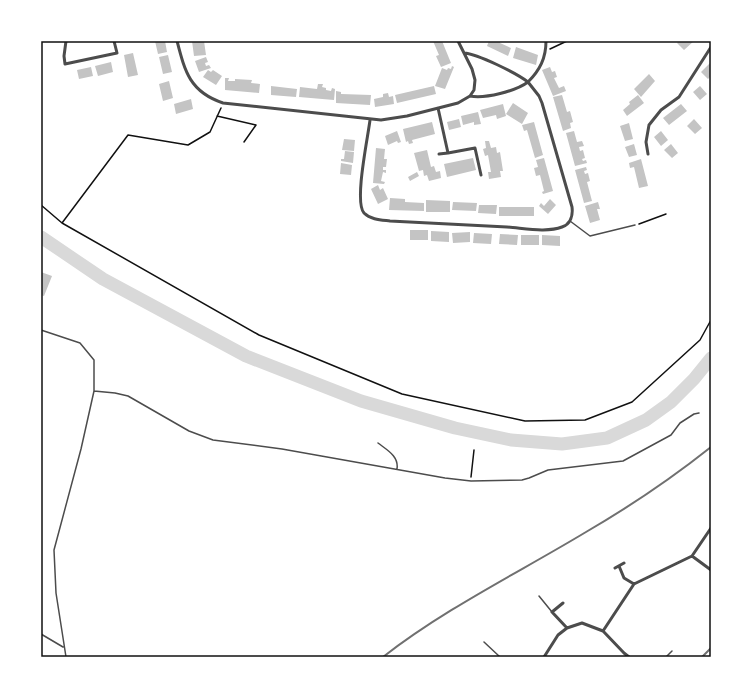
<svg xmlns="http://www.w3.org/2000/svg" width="752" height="698" font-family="Overpass,sans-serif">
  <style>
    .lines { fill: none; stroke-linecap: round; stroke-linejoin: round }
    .river { stroke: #d9d9d9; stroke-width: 13 }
    .building { fill: #c4c4c4 }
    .path { stroke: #111; stroke-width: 1.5 }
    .service { stroke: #4c4c4c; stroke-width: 1.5 }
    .minor { stroke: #4c4c4c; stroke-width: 3 }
    .rail { stroke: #707070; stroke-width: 2 }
    .neatline { fill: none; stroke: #111; stroke-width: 1.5 }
  </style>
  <rect width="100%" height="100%" fill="#fff"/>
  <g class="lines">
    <path class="river" d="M41 237 103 279 246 356 361 401 455 428 511 440 562 444 607 438 646 420 671 402 694 379 711 358"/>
  </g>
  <path class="building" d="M155 41H165L167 52 158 54Z
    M192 41H204L206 55 194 56Z
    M433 41H442L451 63 441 67 436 56 439 55Z
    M489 41H500V43L511 48 508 56 487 46Z
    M679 41H694L684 50 677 43Z
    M516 47 538 55 536 65 513 58Z
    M133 53 138 75 128 77 124 55Z
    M168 55 172 72 163 74 159 57Z
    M206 57 208 62 205 63 206 66 209 65 211 68 199 72 195 61Z
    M111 62 113 72 98 76 95 66Z
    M711 62V76L708 79 701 72Z
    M452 66 454 67 445 89 435 86 442 68 447 70 448 68 451 69Z
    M91 67 93 76 79 79 77 70Z
    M550 67 552 72 555 71 557 77 554 78 559 88 564 86 566 91 553 96 542 70Z
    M208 70 211 72 213 70 222 76 216 85 203 77Z
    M649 74 655 81 641 97 634 89Z
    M225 78H229L228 81H235V79L252 80 251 83 260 84 259 93 225 90Z
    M169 81 173 98 163 101 159 84Z
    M318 84H323L322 87 326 88V90L331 91 332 88 335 89 334 100 299 97 300 87 317 89Z
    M271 86 297 89 296 97 271 95Z
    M434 86 436 94 397 103 395 95Z
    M700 86 707 94 700 100 693 92Z
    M336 91 341 92V94L371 95 370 105 336 103Z
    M388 93 389 97 393 96 394 104 375 107 374 99 383 97V94Z
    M562 95 567 112 570 111 573 122 570 123 571 128 563 131 553 97Z
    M638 95 644 103 627 116 623 110 630 104 629 102Z
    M191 99 193 109 176 114 174 104Z
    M513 103 528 113 522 124 506 114Z
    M503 104 506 116 497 119 496 115 483 118 480 110Z
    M681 104 687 111 669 125 663 118Z
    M478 112 481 124 474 125V122L463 125 461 116Z
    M459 119 461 127 449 130 447 122Z
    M694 119 702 128 695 134 687 126Z
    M432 122 435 134 412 140 413 143 409 144 408 141 406 142 403 129Z
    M534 122 543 155 535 158 527 130 524 131 522 125Z
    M629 123 633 139 625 141 620 126Z
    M397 131 401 142 398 143 397 141 388 145 385 136Z
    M574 131 577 142 582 141 584 146 579 147 580 151 583 150 585 158 582 159 583 161 586 160 587 163 575 166 566 133Z
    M661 131 668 140 661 146 654 137Z
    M344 139 355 140 354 151 342 150Z
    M485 141H489L491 148 496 147 497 153 500 152 503 171H500L501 177 489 179 488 172H491L488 155 485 156 483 149 486 148Z
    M634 144 637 155 629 157 625 147Z
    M671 144 678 153 672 158 664 150Z
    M376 148 385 149 384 159H387L386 167H383V170H386V173L383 172 381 181 385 182 384 184 373 183Z
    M427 150 431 167 434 166 436 172 440 171 441 178 429 181 427 175 424 176 423 170 419 171 414 153Z
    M345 151 354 152 353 163 341 161V159H344Z
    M473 158 476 170 447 177 444 164Z
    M544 158 553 191 543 194 542 192 544 191 540 175 536 176 534 168 538 167 536 160Z
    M641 159 648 186 639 188 634 167 630 168 629 163Z
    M341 163 352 165 351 175 340 174Z
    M586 167 587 170 584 171 585 174 588 173 590 181 587 182 592 201 584 203 575 170Z
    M417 172 419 176 410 181 408 177Z
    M378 185 380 190 383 188 388 199 378 204 371 189Z
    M390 198 405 199V202L424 203V211L389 210Z
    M550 199 556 205 548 214 539 206 541 203 544 206Z
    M426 200 450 201V212H426Z
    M453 202 477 203 476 211 452 210Z
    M598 202 600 209H597L600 220 590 223 585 206Z
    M479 205H497L496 214 478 213Z
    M499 207H534V216H499Z
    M410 230H428V240H410Z
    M431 231 449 232V242L431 241Z
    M470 232V242L453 243 452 233Z
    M474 233 492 234 491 244 473 243Z
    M500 234 518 235 517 245 499 244Z
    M521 235H539V245H521Z
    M542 235 560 236V246L542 245Z
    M41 272 52 276 44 296 41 295Z"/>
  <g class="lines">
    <path class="path" d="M550 49 567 41
      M217 116 256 125 244 142
      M41 205 62 223 259 335 402 394 525 421 585 420 632 402 700 340 711 320
      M62 223 128 135 188 145 210 132 221 108
      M639 224 666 214
      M471 477 474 450"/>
    <path class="service" d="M570 221 590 236 635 225
      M41 330 80 343 94 360V391L81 449 54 550 56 593 66 657
      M94 391 115 393 128 396 189 431 213 440 282 449 445 478 471 481 522 480 529 478 548 470 623 461 671 435 680 423 694 414 699 413
      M378 443C387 450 399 456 397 469
      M539 596 552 612
      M41 634 63 647
      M484 642 500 657
      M666 657 672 651"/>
    <path class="minor" d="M66 41 64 56 65 64 117 53 114 41
      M177 41C185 72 190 92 223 103L381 120 407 116 458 103 470 96 474 90 475 80 472 69 458 41
      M464 53C478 54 516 73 528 82 516 91 485 99 470 96
      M438 108 448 153 439 154
      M370 120C368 137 354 202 364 213 371 220 382 220 390 221 429 223 468 225 507 227 523 228 547 233 562 227 571 224 573 215 572 207L542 103 539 96 528 82C540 70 546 58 546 41
      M448 153 475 148 481 175
      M648 154 646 142 649 125 661 110 679 97 711 47
      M692 556 711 570
      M619 566 624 578 634 584
      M615 568 624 563
      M563 603 552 612 567 628
      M603 631 634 584 692 556 711 528
      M544 657 558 635 567 628 582 623 603 631 624 653 629 657"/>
    <path class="rail" d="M383 657C446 608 518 573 586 532 629 507 672 478 711 447
      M702 657 711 648"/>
  </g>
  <rect width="752" height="698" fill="none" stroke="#ffffff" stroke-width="84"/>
  <rect x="42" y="42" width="668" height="614" class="neatline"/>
</svg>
